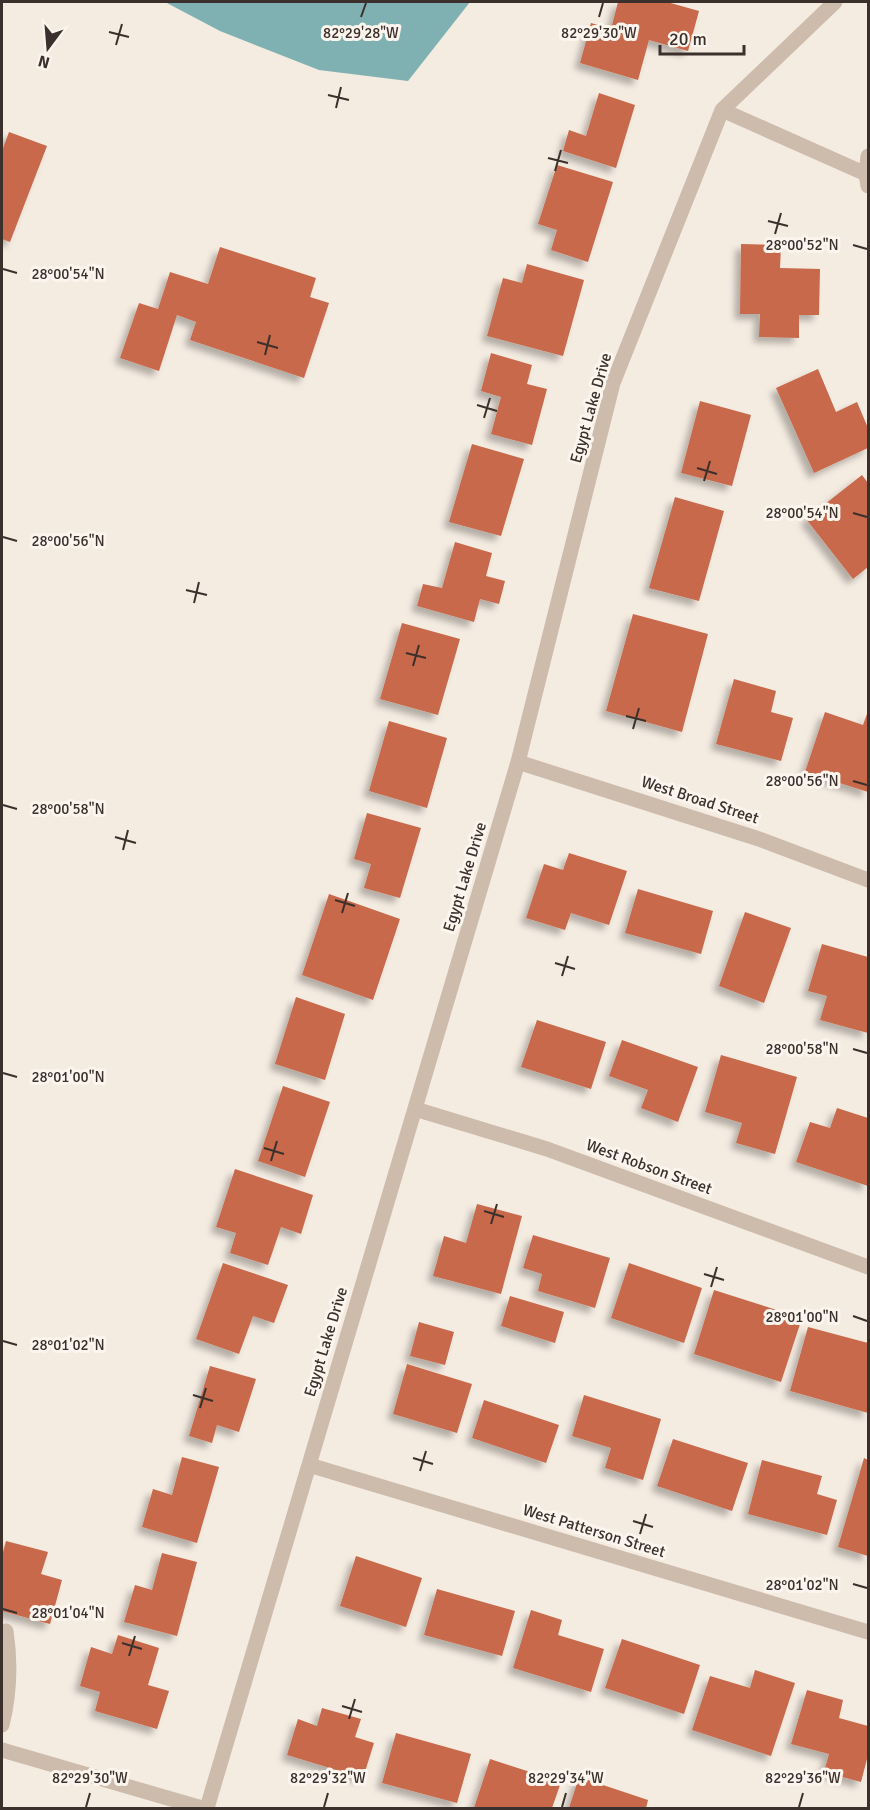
<svg xmlns="http://www.w3.org/2000/svg" width="870" height="1810" font-family="Signika,sans-serif">
  <style>
    .water { fill: #7fb0b2 }
    .building { fill: #c8694b; filter: url(#shadow) }
    .lines { fill: none; stroke-linecap: round; stroke-linejoin: round }
    .service { stroke: #cdbbac; stroke-width: 15 }
    .minor { stroke: #cdbbac; stroke-width: 15 }
    .ticks { fill: none; stroke: #3b302b; stroke-width: 2 }
    .labels { text-anchor: middle; dominant-baseline: central; stroke-width: 6; stroke-linejoin: round; paint-order: stroke }
    .street-label { font-size: 16px; fill: #3b302b; stroke: #fbf5ee }
    .ticks-label { font-size: 15px; text-anchor: middle; fill: #3b302b; stroke: #fbf5ee; stroke-width: 6; stroke-linejoin: round; paint-order: stroke }
  </style>
  <defs>
    <filter id="shadow"><feDropShadow dx="-5.5" dy="5.5" stdDeviation="3" flood-color="#0004"/></filter>
  </defs>
  <rect width="100%" height="100%" fill="#f4ebe1"/>
  <path class="water" d="M165 2H470L408 81 319 70 220 31Z"/>
  <path class="building" d="M618 2H667L699 11 688 51 649 40 638 80 580 63 591 23 611 29Z
    M599 93 635 105 616 168 563 151 569 130 586 136Z
    M9 132 47 146 10 242 2 239V151Z
    M557 165 613 182 588 262 551 250 557 230 538 224Z
    M741 244 781 245 780 268 820 269 819 315H799V338L759 337 760 314H740Z
    M220 247 316 278 310 297 329 303 304 378 190 340 196 322 177 315 159 371 120 358 139 303 158 309 170 272 208 284Z
    M527 264 584 280 563 356 487 336 503 278 522 283Z
    M491 353 532 365 527 384 547 389 532 445 491 434 501 397 481 391Z
    M818 369 836 412 857 402 868 428V448L814 473 776 388Z
    M700 401 751 415 732 486 681 473Z
    M472 444 524 459 501 536 449 522Z
    M862 475 868 483V519L867 520 868 522V567L853 579 806 519Z
    M675 497 724 511 699 601 649 588Z
    M455 542 492 553 486 576 505 581 499 604 480 599 474 622 417 606 423 584 442 588Z
    M633 614 708 634 682 732 606 711Z
    M402 623 460 639 438 715 380 699Z
    M734 679 776 691 771 712 793 718 781 761 716 744Z
    M868 711V792L805 772 825 712 863 725Z
    M389 721 447 738 427 808 369 791Z
    M367 813 421 828 400 898 364 888 371 864 354 859Z
    M569 853 627 871 609 925 571 913 565 930 526 918 544 864 563 870Z
    M638 889 713 911 701 954 625 933Z
    M329 894 400 919 373 1000 302 975Z
    M745 912 791 928 764 1003 719 986Z
    M822 944 868 957V1033L820 1020 827 996 808 991Z
    M296 997 345 1014 325 1080 275 1064Z
    M537 1020 606 1042 591 1089 521 1067Z
    M622 1040 698 1067 678 1122 641 1108 648 1090 609 1076Z
    M721 1055 797 1077 775 1154 736 1143 742 1123 705 1112Z
    M283 1086 330 1102 305 1177 258 1161Z
    M837 1108 868 1118V1186L796 1162 810 1122 830 1128Z
    M235 1169 313 1195 301 1234 281 1227 268 1265 230 1253 236 1233 216 1227Z
    M477 1204 522 1216 501 1294 433 1276 444 1236 466 1243Z
    M533 1235 610 1258 595 1308 538 1291 542 1274 523 1268Z
    M223 1263 288 1285 274 1323 253 1316 239 1354 196 1339Z
    M629 1263 702 1288 684 1343 611 1318Z
    M714 1290 802 1318 781 1382 694 1354Z
    M510 1296 564 1312 555 1343 501 1326Z
    M419 1322 454 1332 445 1365 410 1356Z
    M808 1327 868 1343V1413L790 1391Z
    M407 1364 472 1384 457 1433 393 1414Z
    M210 1366 256 1379 239 1432 217 1425 212 1443 189 1436Z
    M584 1395 661 1419 643 1480 605 1468 611 1448 572 1436Z
    M484 1400 559 1425 546 1463 472 1438Z
    M673 1439 748 1463 732 1511 657 1486Z
    M182 1457 219 1467 197 1543 142 1527 153 1489 172 1495Z
    M864 1458 868 1460V1556L838 1547Z
    M762 1460 822 1476 817 1494 837 1500 827 1535 748 1514Z
    M6 1541 48 1552 41 1574 62 1580 50 1624 2 1611V1556Z
    M162 1553 197 1562 177 1636 124 1622 135 1585 152 1590Z
    M356 1556 422 1578 406 1627 340 1606Z
    M437 1589 515 1611 502 1656 424 1635Z
    M531 1610 562 1620 558 1635 604 1649 591 1692 513 1668Z
    M118 1635 159 1648 148 1685 169 1691 157 1729 95 1711 100 1692 80 1686 91 1647 112 1654Z
    M622 1639 700 1665 684 1714 605 1688Z
    M755 1670 795 1683 771 1756 692 1730 710 1676 750 1688Z
    M807 1690 843 1700 839 1718 868 1726V1755L861 1782 824 1772 829 1754 791 1744Z
    M322 1708 361 1719 355 1737 374 1743 363 1778 287 1755 298 1719 317 1726Z
    M396 1733 471 1754 457 1803 382 1783Z
    M490 1759 561 1782 552 1808H474Z
    M579 1777 648 1800 646 1808H569Z"/>
  <g class="lines">
    <path class="service" d="M2 1725C10 1693 11 1664 6 1631"/>
    <path class="minor" d="M722 110 866 174 868 186
      M866 174 868 156
      M518 762 759 839 868 880
      M415 1109 547 1149 868 1267
      M309 1465 868 1632
      M2 1750 202 1808
      M207 1808 518 762 613 383 722 110 835 2"/>
  </g>
  <path class="ticks" d="M361 17 366 3M599 17 603 3M109 32 129 37M116 45 122 24M328 95 349 100M336 108 341 87M548 158 568 163M555 171 561 150M768 221 788 226M775 234 781 213M853 245 867 249M3 269 17 273M257 342 278 348M265 355 270 335M477 405 497 411M484 418 490 398M697 468 717 474M704 481 710 461M853 513 867 517M3 537 17 541M186 590 207 595M194 603 199 582M406 653 426 658M413 666 419 645M626 716 646 721M633 729 639 708M853 781 867 785M3 805 17 809M115 837 136 843M123 850 128 830M335 900 355 906M342 913 348 893M555 963 575 969M562 976 568 956M853 1049 867 1053M3 1073 17 1077M264 1148 284 1154M271 1161 277 1141M484 1211 504 1217M491 1224 497 1204M704 1274 724 1280M711 1287 717 1267M853 1316 867 1321M3 1341 17 1345M193 1395 213 1401M200 1408 206 1388M413 1458 433 1464M420 1471 426 1451M633 1521 653 1527M640 1534 646 1514M853 1584 867 1588M3 1609 17 1613M122 1643 142 1649M129 1656 135 1636M342 1706 362 1712M349 1719 355 1699M86 1807 90 1793M324 1807 328 1793M562 1807 566 1793M799 1807 803 1793"/>
  <g class="labels">
    <g class="street-label">
      <text transform="translate(591 408) rotate(-74)">Egypt Lake Drive</text>
      <text transform="translate(700 800) rotate(18)">West Broad Street</text>
      <text transform="translate(465 877) rotate(-73)">Egypt Lake Drive</text>
      <text transform="translate(649 1167) rotate(20)">West Robson Street</text>
      <text transform="translate(326 1342) rotate(-73)">Egypt Lake Drive</text>
      <text transform="translate(594 1531) rotate(17)">West Patterson Street</text>
    </g>
  </g>
  <g class="ticks-label">
    <text x="361" y="38">82°29'28"W</text>
    <text x="599" y="38">82°29'30"W</text>
    <text x="802" y="250">28°00'52"N</text>
    <text x="68" y="279">28°00'54"N</text>
    <text x="802" y="518">28°00'54"N</text>
    <text x="68" y="546">28°00'56"N</text>
    <text x="802" y="786">28°00'56"N</text>
    <text x="68" y="814">28°00'58"N</text>
    <text x="802" y="1054">28°00'58"N</text>
    <text x="68" y="1082">28°01'00"N</text>
    <text x="802" y="1322">28°01'00"N</text>
    <text x="68" y="1350">28°01'02"N</text>
    <text x="802" y="1590">28°01'02"N</text>
    <text x="68" y="1618">28°01'04"N</text>
    <text x="90" y="1783">82°29'30"W</text>
    <text x="328" y="1783">82°29'32"W</text>
    <text x="566" y="1783">82°29'34"W</text>
    <text x="803" y="1783">82°29'36"W</text>
  </g>
  <rect width="870" height="1810" fill="none" stroke="#3b302b" stroke-width="6"/>
  <g transform="translate(48 48) rotate(196)" stroke="#fbf5ee" stroke-width="4.5" paint-order="stroke">
  <path d="M0-4.5L10 22L0 15L-10 22Z" fill="#3b302b"/>
  <text y="-9" font-size="16" font-weight="bold" text-anchor="middle" fill="#3b302b">N</text>
  </g>
  <path d="M660 45v9h84v-9" fill="none" stroke="#3b302b" stroke-width="3"/>
  <text x="669" y="45" font-size="18" fill="#3b302b" stroke="#fbf5ee" stroke-width="4.5" paint-order="stroke">20 m</text>
</svg>
